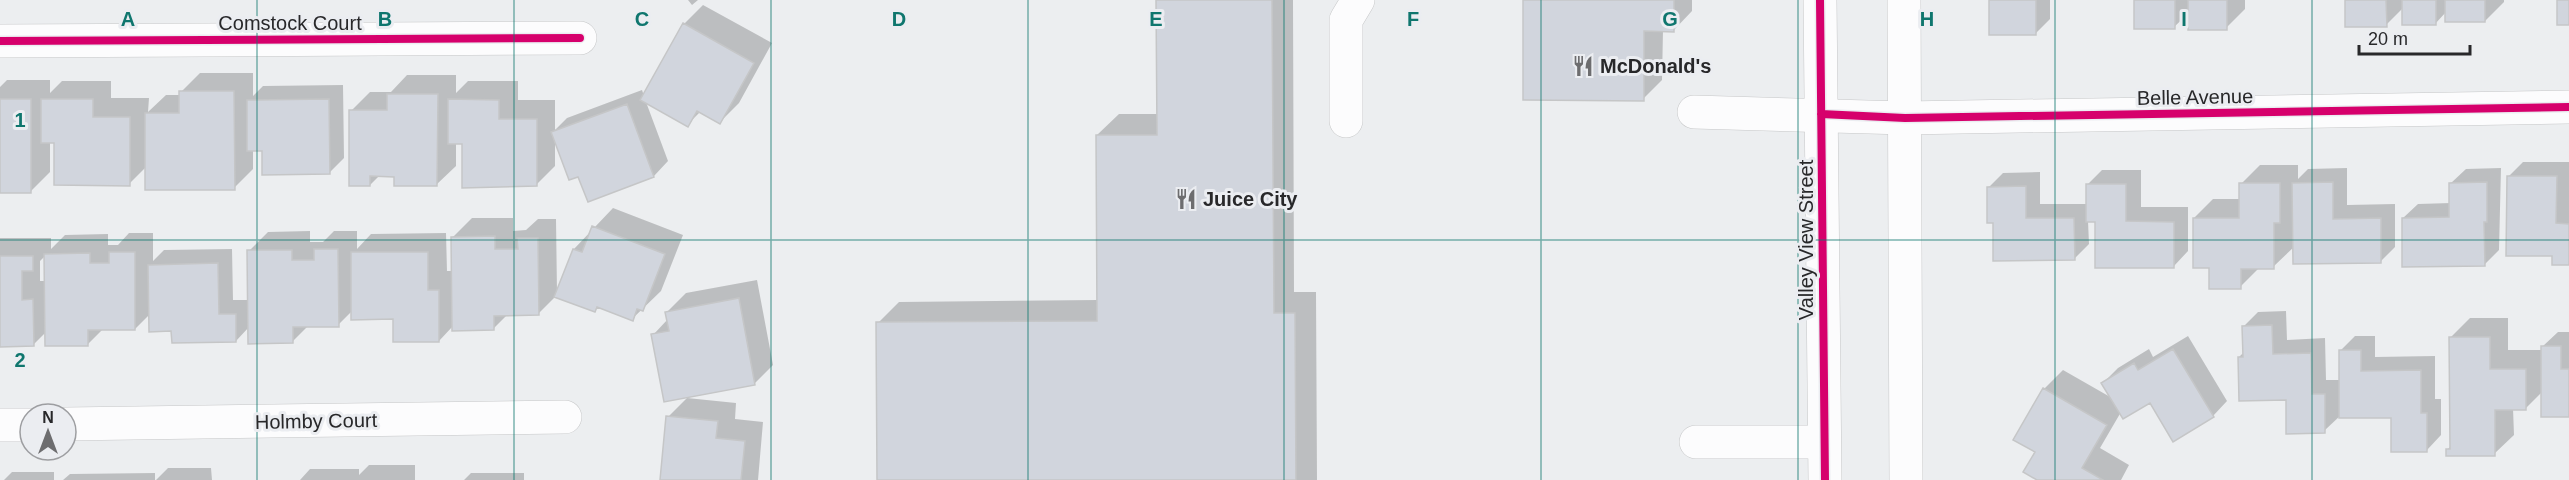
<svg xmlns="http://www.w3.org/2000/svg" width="2569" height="480" font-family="Helvetica,sans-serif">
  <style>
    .shadow { fill: #0003; fill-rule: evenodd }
    .building { fill: #d1d5dd; stroke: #c5c6c7; stroke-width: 1.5 }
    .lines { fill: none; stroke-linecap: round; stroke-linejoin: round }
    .minor-casing { stroke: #c6c7c8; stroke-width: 34 }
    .major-casing { stroke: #c6c7c8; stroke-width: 34 }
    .minor { stroke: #fcfcfd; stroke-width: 33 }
    .major { stroke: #fcfcfd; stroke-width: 33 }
    .cycleway-casing { stroke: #ebedf1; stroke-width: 11 }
    .cycleway { stroke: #d6006c; stroke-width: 8 }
    .grid { fill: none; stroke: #0f766e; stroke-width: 1.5; stroke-opacity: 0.55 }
    .labels { text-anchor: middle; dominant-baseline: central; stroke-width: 6; stroke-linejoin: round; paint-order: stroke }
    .street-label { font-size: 20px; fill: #28282a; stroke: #ebedf1 }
    .poi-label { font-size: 20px; font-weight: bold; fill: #28282a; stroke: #ebedf1; text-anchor: start }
    .grid-label { font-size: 20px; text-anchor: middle; font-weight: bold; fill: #0f766e; stroke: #ebedf1; stroke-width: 6; stroke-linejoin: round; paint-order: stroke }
  </style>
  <rect width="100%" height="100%" fill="#eceef0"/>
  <path class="shadow" d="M688 0H698L692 5Z
    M1158 0H1293L1294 292H1316L1317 480H878V323L899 302 1098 300 1097 135 1119 114H1158Z
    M1525 0H1692V11L1673 31 1663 30 1662 80 1643 99Z
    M1990 0H2050V19L2035 34Z
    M2136 0H2245V9L2226 28 2190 12 2174 27Z
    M2346 0H2504V2L2485 21 2446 12 2435 24 2403 8 2386 25Z
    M703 5 772 43 739 103 720 122 701 111 687 125 646 102 668 161 654 176 579 175 555 141V166L536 185 463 143H456V166L436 185 395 175H380L370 185 351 111 370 92H391L407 75H456V93L468 81H518V100H555V130L567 118 642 90 644 96 684 24Z
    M200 73H253V96L263 86 343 85 344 158 329 173 263 149H253V169L234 188 147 166 129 184 56 141H50V172L31 191H0V87L7 80H50V93L62 81H111V98H149L148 112 166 95H181V92Z
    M2523 162H2569V263L2554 254 2508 177Z
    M2260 165H2298V179L2308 169 2347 168V205L2395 204V247L2380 262 2295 246 2273 267H2260L2240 287 2210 267 2194 218 2213 199H2241V184Z
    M2501 168 2499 250 2484 265 2403 218 2418 204 2451 203V183L2466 169Z
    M2102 170H2141V207H2188V251L2174 266 2097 221H2088L2089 244 2074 259 1994 222 1988 188 2003 173 2040 172V204H2087V185Z
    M613 208 683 235 661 291 632 319 599 306 594 310 556 296 538 314H508L493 329 453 326 439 341 394 318 353 310 338 325 308 326 292 342 249 327 236 341 173 329 150 314 135 329H103L88 344 46 332 33 345H0V238H51V249L65 235 108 234V245H118L129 233H153V261L164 250 232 249 233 300H249V251L268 232 310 231V242H323L334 231H357V249L371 234 446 233 447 271H453L452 238 472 218H513V231L526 230 538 219H556L557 292 574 249ZM46 255V281H40V261Z
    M757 280 773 365 754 384 653 335 668 319 667 312 686 293Z
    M2286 311 2287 340 2325 338 2326 380H2341L2340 351 2355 336H2375V357L2435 356V399H2441V435L2427 450 2392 416 2341 415 2324 431 2239 357 2244 352 2243 327 2258 312Z
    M2470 318H2508V350H2543V346L2558 332H2569V415L2543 391 2526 408H2513L2514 435 2494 454 2447 450 2451 446V337Z
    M2188 336 2227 401 2213 416 2150 401 2121 412 2100 448 2129 465 2121 480H2040L2037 452 2015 439 2044 389 2063 370 2112 398 2103 383 2118 368 2149 349 2153 357Z
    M687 398 736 403 735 419 763 422 758 480H661L668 417Z
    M369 465H415V480H300L310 469H359V475Z
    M168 468H211L212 480H156Z
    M12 472H54V480H4Z
    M155 473V480H63L70 474Z
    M471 473H524V480H464Z"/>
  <path class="building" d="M1156 0H1272L1274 313H1295L1296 480H877L876 322 1097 321 1096 135H1157Z
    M1523 0H1674V32L1644 31V101L1523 100Z
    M1989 0H2036V35H1989Z
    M2134 0H2175V29H2134Z
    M2188 0H2227V30H2188Z
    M2345 0H2386L2387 27H2345Z
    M2402 0H2436V25H2402Z
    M2445 0H2485V22H2445Z
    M2557 0H2569V25H2557Z
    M683 23 754 63 720 124 697 111 688 127 640 100Z
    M179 91H234L235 190H145V113H179Z
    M387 94H438L437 186H394V177L370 176V186H349V110H387Z
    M0 99H31V193H0Z
    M41 99H93V117H130V186L54 185V143H41Z
    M329 99 330 174 262 175V151H247V100Z
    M448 99 499 100V119H537V186L462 188V144H448Z
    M627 104 654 177 588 202 578 177 569 180 551 132Z
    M2507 176H2557L2556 223 2569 224V265H2552V256H2506Z
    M2333 182V219L2381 218V263L2293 264 2292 183Z
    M2487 182V222H2484L2485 266 2402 267V218L2449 217V183Z
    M2239 183H2280V223H2274V269H2241V289H2209V268H2193V218H2239Z
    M2086 184H2126V221L2174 222V268H2095V222H2086Z
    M2026 186V218H2074L2075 260 1993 261V223H1987V187Z
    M592 226 665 254 643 311 637 309 633 321 597 307 595 312 554 297 573 249 582 252Z
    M495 236V249H518L517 238H538L539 315 494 316V330L452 331 451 237Z
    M314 249H338L339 327H293V343L248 344 247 250H292V260H314Z
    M109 252H135V330H88V346H45L44 254 90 253V263H109Z
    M351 252H428V290H439V342H393V319L351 320Z
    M0 256H33V271H22V300L33 299 34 346 0 347Z
    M218 263 219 314H236V342L172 343 171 331 149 332 148 265Z
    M739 298 755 385 664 402 651 334 669 331 665 312Z
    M2272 325 2273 354 2311 353 2312 394H2325V433L2286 434V400L2239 401 2238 357H2243L2242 326Z
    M2449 337H2490V369H2526V410H2495V456H2446V449H2450Z
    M2541 346H2561V369H2569V417H2541Z
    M2173 349 2214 417 2173 442 2150 403 2123 419 2101 383 2134 363 2138 370Z
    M2339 350H2361V371L2421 370V413H2427V452H2391V418H2339Z
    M2043 388 2107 425 2082 468 2103 480H2037L2023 472 2035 452 2013 440Z
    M666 416 718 421 716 438 745 441 741 480H660Z"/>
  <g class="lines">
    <defs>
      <path id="minor" d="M0 41 580 38
        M1694 112 1905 118 2569 107
        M1346 121V20L1358 0
        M66 424 565 417
        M0 425H30
        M1696 442H1823"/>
      <path id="major" d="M1820 0 1825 480
        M1904 0 1906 480"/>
    </defs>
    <use href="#minor" class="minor-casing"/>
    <use href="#major" class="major-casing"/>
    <use href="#minor" class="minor"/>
    <use href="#major" class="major"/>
    <defs>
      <path id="cycleway" d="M1820 0 1825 480
        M0 41 580 38
        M1821 114 1905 118 2569 107"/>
    </defs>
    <use href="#cycleway" class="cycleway-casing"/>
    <use href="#cycleway" class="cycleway"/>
  </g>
  <path class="grid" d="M257 0V480M514 0V480M771 0V480M1028 0V480M1284 0V480M1541 0V480M1798 0V480M2055 0V480M2312 0V480M0 240H2569"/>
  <defs>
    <symbol id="restaurant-bare" viewBox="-9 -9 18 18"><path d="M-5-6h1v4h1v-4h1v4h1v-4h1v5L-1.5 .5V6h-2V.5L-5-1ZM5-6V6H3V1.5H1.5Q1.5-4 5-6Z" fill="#6d6d6f" stroke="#ebedf1" stroke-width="2.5" paint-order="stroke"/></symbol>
  </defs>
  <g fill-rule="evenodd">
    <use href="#restaurant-bare" x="1568" y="51" width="30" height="30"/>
    <use href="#restaurant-bare" x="1171" y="184" width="30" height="30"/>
  </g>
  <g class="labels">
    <g class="street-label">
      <text x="290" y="23">Comstock Court</text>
      <text transform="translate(2195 97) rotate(-1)">Belle Avenue</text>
      <text transform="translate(1806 240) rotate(-90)">Valley View Street</text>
      <text transform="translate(316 421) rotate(-1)">Holmby Court</text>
    </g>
    <g class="poi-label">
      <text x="1600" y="66">McDonald's</text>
      <text x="1203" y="199">Juice City</text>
    </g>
  </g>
  <g class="grid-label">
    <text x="128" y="26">A</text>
    <text x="385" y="26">B</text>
    <text x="642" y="26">C</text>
    <text x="899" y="26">D</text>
    <text x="1156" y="26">E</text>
    <text x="1413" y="26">F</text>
    <text x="1670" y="26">G</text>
    <text x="1927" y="26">H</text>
    <text x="2184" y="26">I</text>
    <text x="20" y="127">1</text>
    <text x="20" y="367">2</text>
  </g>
  <g transform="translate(48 432)"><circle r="28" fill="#ebedf1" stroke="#9d9ea1" stroke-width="1.5"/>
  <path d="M0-4.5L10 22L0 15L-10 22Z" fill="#6d6d6f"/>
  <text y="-9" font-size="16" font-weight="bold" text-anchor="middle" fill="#28282a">N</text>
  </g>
  <path d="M2359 45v9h111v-9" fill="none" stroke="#28282a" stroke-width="3"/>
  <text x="2368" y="45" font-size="18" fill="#28282a" stroke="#ebedf1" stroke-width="4.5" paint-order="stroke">20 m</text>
</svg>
